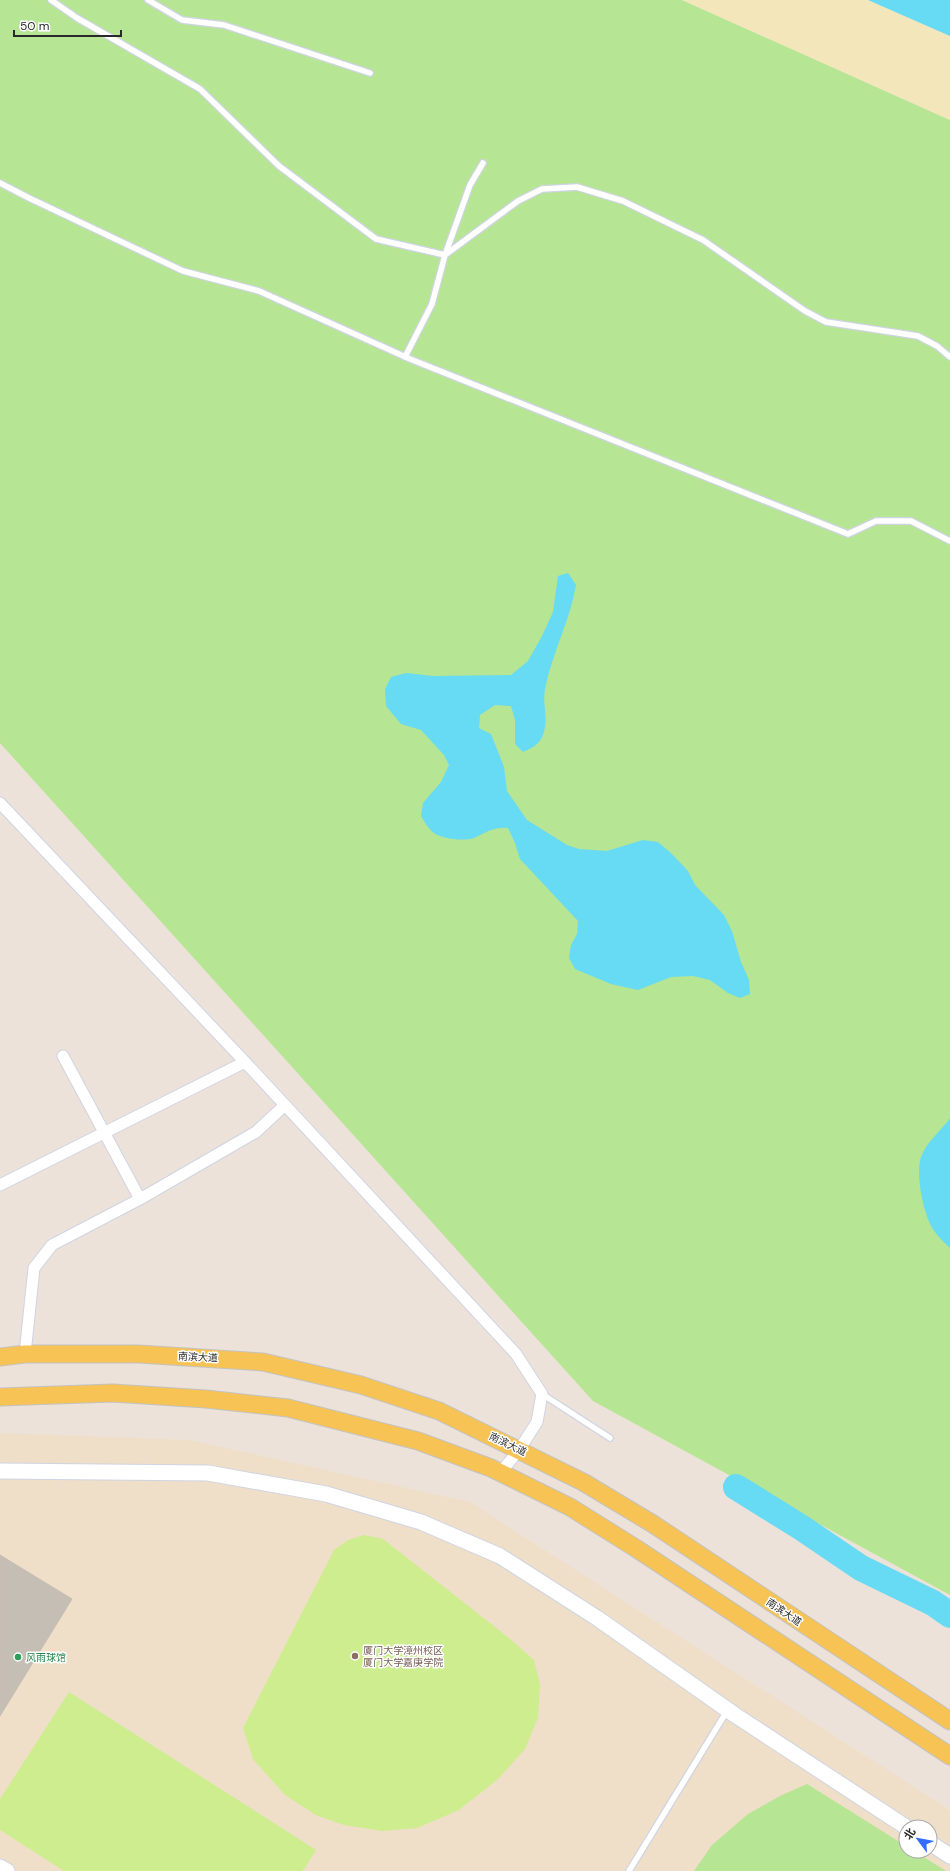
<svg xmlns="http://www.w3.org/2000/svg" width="950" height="1871" font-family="'DM Sans','Noto Sans SC',sans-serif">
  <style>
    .education { fill: #efdfc8; fill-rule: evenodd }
    .green { fill: #b6e593 }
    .sand { fill: #f3e6ba }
    .pitch { fill: #cded8e }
    .water { fill: #67daf4 }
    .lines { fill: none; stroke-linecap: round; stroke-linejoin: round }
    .river { stroke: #67daf4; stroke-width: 26 }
    .building { fill: #c4beb5; stroke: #c7beb3 }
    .lane-casing { stroke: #cfd4e3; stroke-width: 8 }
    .street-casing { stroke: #cfd4e3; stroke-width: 13 }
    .secondary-casing { stroke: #cfd4e3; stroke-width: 17 }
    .primary-casing { stroke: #c3c3c3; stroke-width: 19 }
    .lane { stroke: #fff; stroke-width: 5.5 }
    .street { stroke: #fff; stroke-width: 11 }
    .secondary { stroke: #fff; stroke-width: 15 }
    .primary { stroke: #f6c354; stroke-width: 17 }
    .education-dot { fill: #8d6e63; stroke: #fff; stroke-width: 1.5 }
    .leisure-dot { fill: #2e9e5b; stroke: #fff; stroke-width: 1.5 }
    .labels { text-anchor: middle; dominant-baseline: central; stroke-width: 3; stroke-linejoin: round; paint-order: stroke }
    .street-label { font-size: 10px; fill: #292929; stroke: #fff }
    .education-label { font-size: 10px; fill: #785e54; stroke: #fff; text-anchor: start }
    .leisure-label { font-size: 10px; fill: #27864d; stroke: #fff; text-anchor: start }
  </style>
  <rect width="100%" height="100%" fill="#ece2d9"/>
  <path class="education" d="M0 1433 189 1440 470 1502 950 1810V1871H0ZM906 1827H930V1851H906Z"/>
  <path class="green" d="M0 0H682L950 120V1595L593 1401 0 743Z
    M807 1784 906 1846V1851H914L946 1871H694L712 1845 748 1814 780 1796Z"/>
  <path class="sand" d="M682 0H868L950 36V120Z"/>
  <path class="pitch" d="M364 1535 383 1539 509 1638 534 1660 540 1684 538 1718 525 1749 498 1779 459 1810 417 1828 382 1831 344 1825 316 1815 285 1795 253 1759 243 1728 334 1550 348 1540Z
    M69 1692 316 1850 303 1871H64L0 1830V1799Z"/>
  <path class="water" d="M868 0H950V36Z
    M568 573 576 585C570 621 552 653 545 689 542 704 549 719 543 735 539 745 532 748 523 752L515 744V720L511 706 495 705 480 715 479 728 491 734 504 767 507 791 527 820 567 845 579 849 607 851 643 840 658 842 671 853 688 871 695 885 724 915 732 931 741 962 749 980 750 994 740 998 728 993 710 980 693 976 671 977 638 990 611 984 575 969 569 958 571 945 577 934 578 921 520 859 515 843 508 828C494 827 487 832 476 837 467 842 442 839 434 833 429 830 424 821 421 816L423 803 441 782 449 765 444 755 421 730 401 724 386 706 385 689 391 677 406 673 433 676 511 675 528 661 542 636 553 612 558 576Z
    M950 1118V1248C945 1243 939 1238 935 1232 924 1218 915 1174 921 1157 927 1141 941 1131 950 1118Z"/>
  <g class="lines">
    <path class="river" d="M736 1487 802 1528 861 1568 933 1603 950 1615"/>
  </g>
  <path class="building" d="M0 1555 72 1599 0 1716Z"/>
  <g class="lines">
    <defs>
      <path id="lane" d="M51 0 77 18 200 89 279 166 376 239 445 255 518 201 542 189 577 187 623 201 703 240 805 311 826 322 918 336 937 346 950 357
        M148 0 182 20 224 25 370 73
        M0 183 29 198 183 271 259 291 410 359 848 534 876 521H911L950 541
        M405 357 432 304 445 255 470 185 483 163
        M542 1394 610 1438
        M629 1871 727 1711"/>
      <path id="street" d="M0 803 245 1062 516 1354 542 1394 537 1422 519 1450 500 1473
        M63 1056 140 1199
        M0 1185 245 1062
        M25 1354 34 1268 52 1245 140 1199 256 1132 285 1105"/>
      <path id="secondary" d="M0 1471 208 1473 326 1494 421 1522 500 1556 597 1618 735 1715 906 1827
        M930 1843 950 1856
        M0 1867 7 1871"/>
      <path id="primary" d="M0 1357 25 1354H139L263 1362 361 1385 439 1411 583 1482 653 1524 950 1721
        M0 1397 113 1393 206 1399 288 1408 418 1441 491 1468 570 1507 637 1549 950 1756"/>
    </defs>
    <use href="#lane" class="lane-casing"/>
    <use href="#street" class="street-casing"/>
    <use href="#secondary" class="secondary-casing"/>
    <use href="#primary" class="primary-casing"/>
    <use href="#lane" class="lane"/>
    <use href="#street" class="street"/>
    <use href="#secondary" class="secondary"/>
    <use href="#primary" class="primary"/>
  </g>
  <circle class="education-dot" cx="355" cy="1656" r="4"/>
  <circle class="leisure-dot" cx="18" cy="1657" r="4"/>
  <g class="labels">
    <g class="street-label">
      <text transform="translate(198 1357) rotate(3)">南滨大道</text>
      <text transform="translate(508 1444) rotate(26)">南滨大道</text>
      <text transform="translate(784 1612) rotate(34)">南滨大道</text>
    </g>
    <g class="education-label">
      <text x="363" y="1650">厦门大学漳州校区<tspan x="363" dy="12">厦门大学嘉庚学院</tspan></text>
    </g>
    <g class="leisure-label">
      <text x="26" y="1657">风雨球馆</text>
    </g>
  </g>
  <g transform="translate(918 1839) rotate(302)"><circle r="19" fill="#ffffff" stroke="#a9a9a9"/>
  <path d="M0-3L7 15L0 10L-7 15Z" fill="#336aff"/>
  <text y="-6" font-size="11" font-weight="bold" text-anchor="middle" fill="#292929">北</text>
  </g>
  <path d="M14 30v6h107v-6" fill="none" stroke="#292929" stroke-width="2"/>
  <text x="20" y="30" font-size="12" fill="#292929" stroke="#ffffff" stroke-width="3" paint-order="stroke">50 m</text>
</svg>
